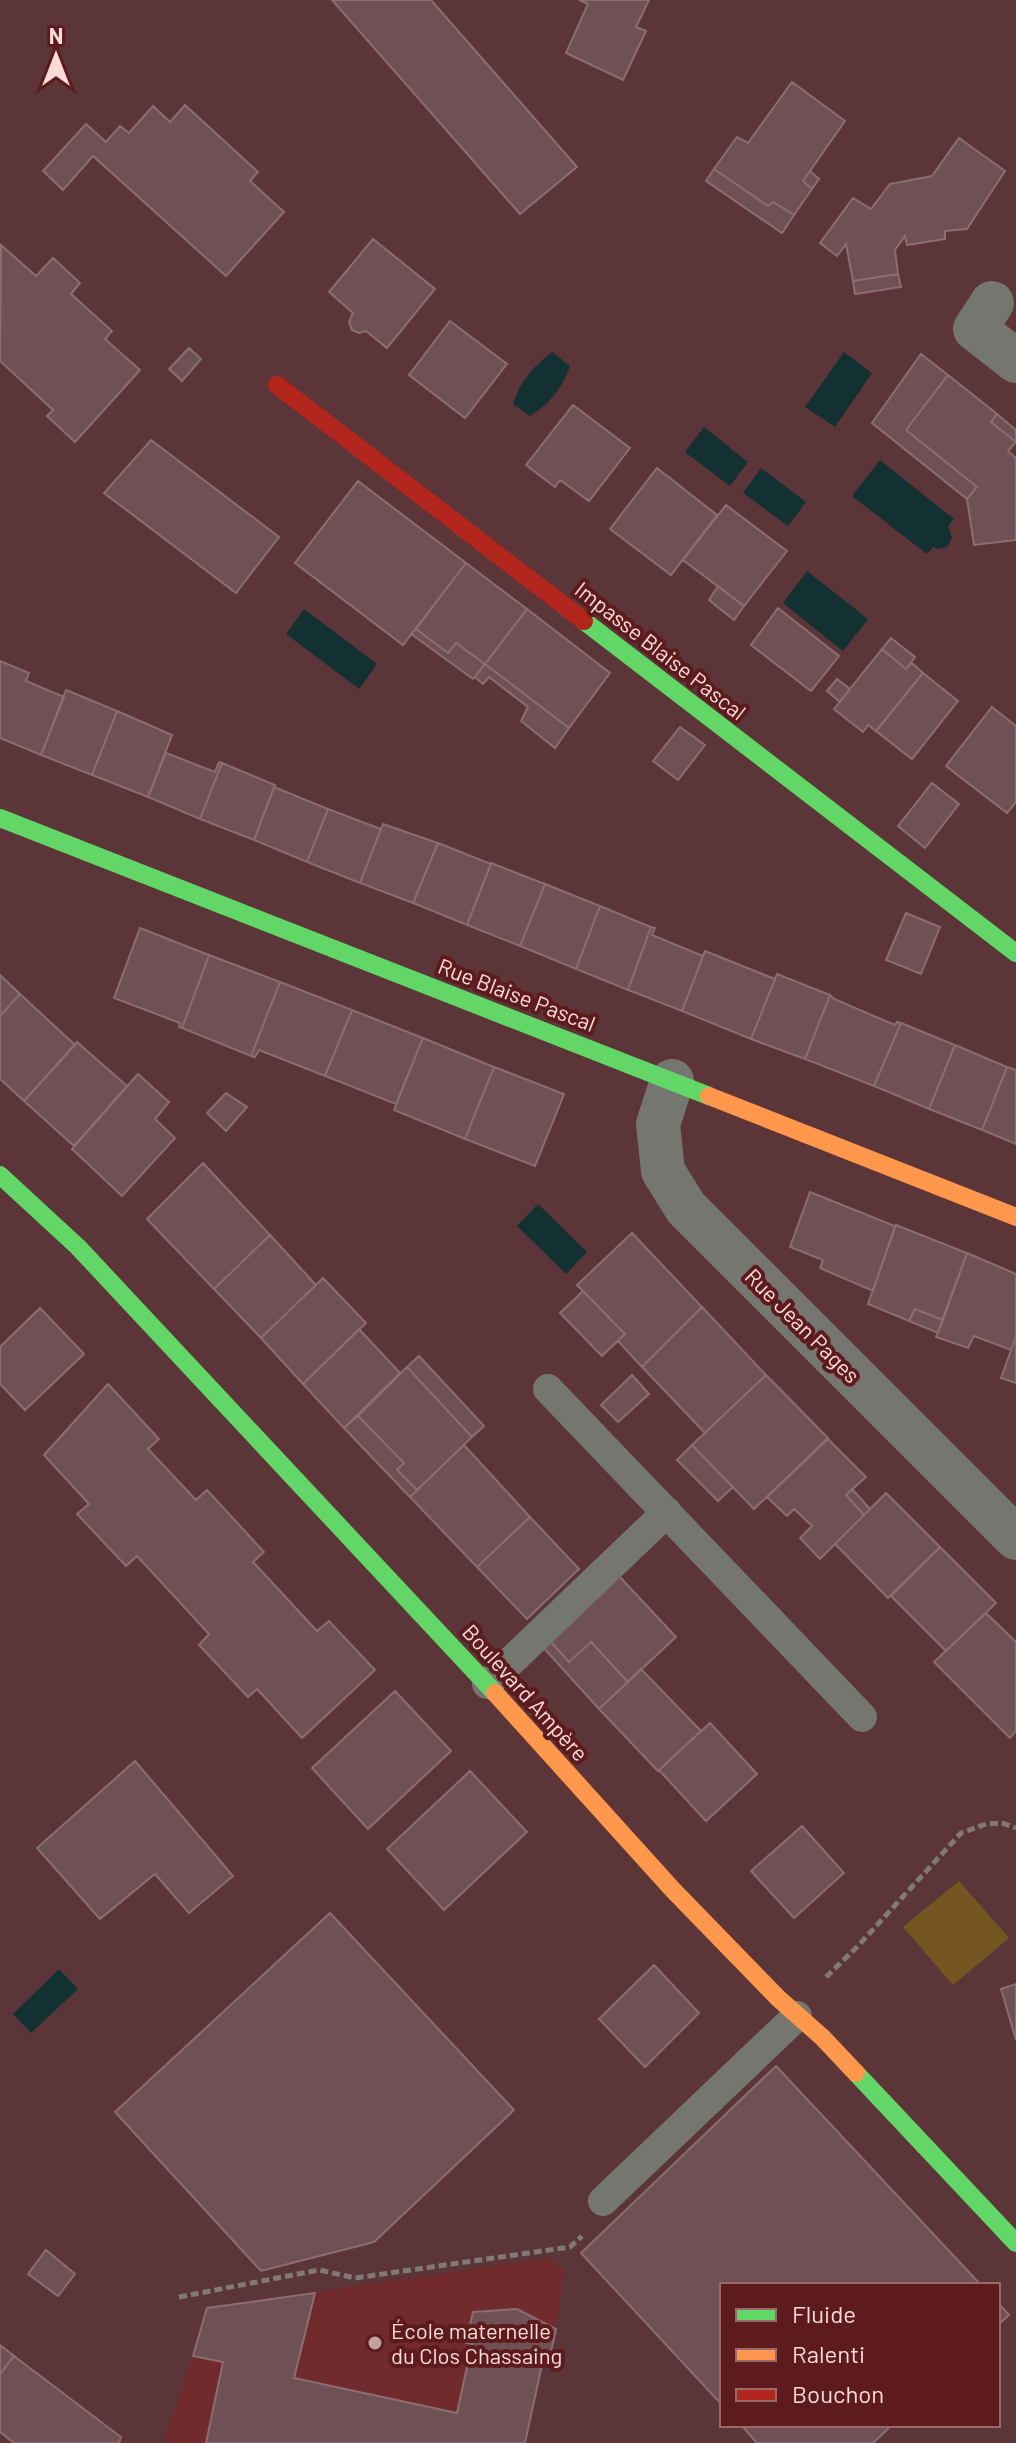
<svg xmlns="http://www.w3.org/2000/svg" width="1016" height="2443" font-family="Barlow,sans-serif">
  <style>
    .built { fill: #712b2d }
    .green { fill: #755621 }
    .water { fill: #133032 }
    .building { fill: #6f5055; stroke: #8c6d72; stroke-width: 2 }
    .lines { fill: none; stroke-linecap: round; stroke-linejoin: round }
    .path { stroke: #817975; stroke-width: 5; stroke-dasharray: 8 4; stroke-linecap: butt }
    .lane { stroke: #767670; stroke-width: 30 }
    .street { stroke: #767670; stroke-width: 44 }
    .fast { stroke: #63d668; stroke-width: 18 }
    .slow { stroke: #ff974d; stroke-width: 18 }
    .jam { stroke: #b3261e; stroke-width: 18 }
    .poi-dot { fill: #c4a1a0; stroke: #5d1b1e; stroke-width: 3 }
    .labels { text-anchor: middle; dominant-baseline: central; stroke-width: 8; stroke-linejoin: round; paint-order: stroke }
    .street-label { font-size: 22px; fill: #fddbd9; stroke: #5d1b1e }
    .poi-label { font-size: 22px; fill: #fddbd9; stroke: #5d1b1e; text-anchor: start }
  </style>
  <rect width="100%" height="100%" fill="#5b3537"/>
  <path class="built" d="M550 2258 564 2271 556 2329 549 2361 543 2360 525 2443H163L193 2357 207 2308Z"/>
  <path class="green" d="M959 1881 1009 1938 953 1985 903 1927Z"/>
  <path class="water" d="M552 352 570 366C562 388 550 404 530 416L513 404C520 381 534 366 552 352Z
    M844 352 872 373 835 427 805 407Z
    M704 427 748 462 730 486 685 452Z
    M880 460 954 519 948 526 952 538 947 547 938 549 933 547 927 554 852 496Z
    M761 468 806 502 788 526 743 493Z
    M807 571 868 619 843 651 783 603Z
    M304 609 377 664 359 689 286 634Z
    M538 1204 587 1252 566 1274 517 1226Z
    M59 1969 78 1989 31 2033 13 2014Z"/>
  <path class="building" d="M332 0H431L577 167 520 214Z
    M579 0H649L636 27 646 31 623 80 566 53 588 4Z
    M792 82 845 121 803 181 812 189 794 215 773 202 768 206 714 169 737 137 748 143Z
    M185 105 258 172 250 181 284 212 226 276 93 156 63 190 43 171 86 124 106 142 120 126 129 133 153 106 170 122Z
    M959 138 1005 171 967 229 945 231V239L907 245 905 236 895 250 898 274 853 281 846 244 837 256 820 243 853 198 871 209 890 184 932 176Z
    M714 169 768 206 773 202 794 215 782 233 706 181Z
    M810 171 819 179 812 189 803 181Z
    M373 239 435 289 387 348 366 331 359 333 352 330 349 322 353 313 329 292Z
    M1 245 36 276 53 258 80 283 71 294 112 331 105 339 140 370 75 442 47 416 53 410 0 361Z
    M898 274 901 287 855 294 853 281Z
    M450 321 507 364 465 418 409 375Z
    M189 348 201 359 182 381 169 369Z
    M921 354 948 375 906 430 977 487 967 499 872 423Z
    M948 375 997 414 991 422 1016 442 1008 451 1016 458V540L974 545 967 499 977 487 906 430Z
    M573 405 630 448 589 501 560 480 555 487 526 465Z
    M997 414 1016 430V442L991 422Z
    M151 440 279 537 236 593 104 493Z
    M657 468 717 515 671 575 610 529Z
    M358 481 466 563 403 645 295 563Z
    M726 505 787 551 744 606 683 560Z
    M466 563 527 609 485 664 456 643 448 653 416 629Z
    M718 586 744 606 734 620 709 600Z
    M778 608 839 656 811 691 751 645Z
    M527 609 610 673 569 728 485 664Z
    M416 629 448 653 456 643 485 664 473 679 411 634Z
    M891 638 915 657 906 669 882 649Z
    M882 649 906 669 912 663 923 673 876 731 868 725 863 732 834 709Z
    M0 661 29 673 26 681 64 697 41 755 0 738Z
    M485 664 569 728 555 748 521 721 528 707 489 677 483 684 475 677Z
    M923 673 958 701 912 759 876 731Z
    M837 679 850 689 840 702 827 691Z
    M66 690 117 711 92 775 41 755Z
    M992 707 1016 726V802L1007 813 946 766Z
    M117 711 172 735 148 797 92 775Z
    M680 727 705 745 678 780 653 761Z
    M166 753 215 772 219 762 222 763 200 819 148 797Z
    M222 763 275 785 254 840 200 819Z
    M932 783 959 804 925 848 898 826Z
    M274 787 328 809 307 862 254 840Z
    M328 809 381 829 360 883 307 862Z
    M383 824 438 843 413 903 360 883Z
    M438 843 491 864 467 925 413 903Z
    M491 863 545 884 520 946 467 925Z
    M545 884 600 906 576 969 520 946Z
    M600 906 651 927 628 990 576 969Z
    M906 913 940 927 921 974 886 960Z
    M651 927 655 928 652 935 703 956 682 1011 628 990Z
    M140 928 209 955 182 1028 179 1027 180 1023 114 998Z
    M705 951 775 979 751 1039 682 1011Z
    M209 955 280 982 251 1056 182 1028Z
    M777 974 830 995 805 1059 751 1039Z
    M0 975 20 994 0 1016Z
    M280 982 352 1010 325 1076 259 1050 255 1057 251 1056Z
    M20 994 75 1045 24 1101 0 1079V1016Z
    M830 995 834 999 895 1025 897 1022 901 1023 874 1086 805 1059Z
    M352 1010 423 1038 396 1104 325 1076Z
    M901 1023 955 1045 929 1109 874 1086Z
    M423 1038 494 1067 465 1139 394 1110Z
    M77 1042 127 1086 74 1146 24 1101Z
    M955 1045 1007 1067 982 1130 929 1109Z
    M494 1067 564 1094 535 1166 465 1139Z
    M1007 1067 1016 1070V1144L982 1130Z
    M138 1074 169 1102 155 1119 175 1138 122 1196 72 1149Z
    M226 1093 247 1107 226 1131 207 1113Z
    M203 1163 270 1235 214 1289 147 1219Z
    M810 1192 895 1226 873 1291 820 1268 823 1260 790 1247Z
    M896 1225 967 1253 943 1320 915 1309 909 1321 868 1304Z
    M632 1233 702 1307 642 1367 618 1341 625 1334 577 1285Z
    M270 1235 316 1285 261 1338 214 1289Z
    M967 1253 1016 1274V1336L1011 1350 974 1336 968 1348 936 1337Z
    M323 1278 366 1323 303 1384 261 1338Z
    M583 1291 625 1334 602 1356 560 1313Z
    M702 1307 766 1375 705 1433 642 1367Z
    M40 1308 84 1354 25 1410 0 1384V1347Z
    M915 1309 943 1320 938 1333 909 1321Z
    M359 1329 400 1373 344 1428 303 1384Z
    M1016 1336V1383L1001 1378Z
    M419 1356 484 1426 472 1437 407 1367Z
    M407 1367 472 1437 417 1490 397 1470 404 1463 358 1416Z
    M632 1375 649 1394 618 1422 601 1405Z
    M766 1375 828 1438 754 1509 692 1445Z
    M108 1384 159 1439 148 1449 196 1500 207 1490 264 1552 253 1562 317 1631 329 1621 375 1670 302 1738 257 1689 248 1697 199 1645 209 1634 137 1556 126 1566 77 1514 89 1504 44 1455Z
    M358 1416 404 1463 397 1470 417 1490 410 1497 344 1428Z
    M828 1439 866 1477 846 1495 864 1515 820 1559 800 1538 812 1526 794 1509 787 1516 767 1497Z
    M464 1445 530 1517 477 1567 410 1497Z
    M692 1445 733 1487 718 1501 677 1460Z
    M852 1489 870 1509 864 1515 846 1495Z
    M886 1493 940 1547 888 1598 835 1544Z
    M530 1517 579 1569 527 1619 477 1567Z
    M940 1547 996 1603 946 1651 891 1596Z
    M618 1575 676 1637 628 1682 591 1642 569 1662 549 1640Z
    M986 1613 1016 1642V1731L1010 1738 934 1662Z
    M549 1640 569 1662 591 1642 628 1682 599 1709 542 1646Z
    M641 1669 701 1731 658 1771 599 1709Z
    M395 1691 451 1751 368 1829 312 1768Z
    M710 1723 757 1774 706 1821 659 1770Z
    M135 1761 233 1876 189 1913 155 1874 100 1919 37 1848Z
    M470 1771 527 1832 444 1910 387 1849Z
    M802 1826 844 1873 794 1918 751 1871Z
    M330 1913 514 2110 374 2242 261 2271 115 2112Z
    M654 1965 699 2013 645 2067 599 2019Z
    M1016 1984V2040L1001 1989Z
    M776 2066 981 2285H722V2405L581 2253Z
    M46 2250 75 2274 58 2296 28 2274Z
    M315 2293 294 2378 457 2413 472 2344 466 2343 473 2312 517 2309 556 2329 549 2361 543 2360 525 2443H206L223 2362 193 2356 207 2308Z
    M998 2303 1009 2315 998 2325Z
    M0 2345 14 2356 0 2374Z
    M14 2356 121 2437 119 2443H14L0 2432V2374Z
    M741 2425H892L873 2443H757Z"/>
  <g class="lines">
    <path class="path" d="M826 1977 857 1947 961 1833 986 1824 1002 1823 1016 1828
      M179 2297 319 2270 355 2278 570 2247 582 2236"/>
    <path class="lane" d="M548 1389 862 1717
      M487 1684 667 1512
      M603 2201 797 2016"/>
    <path class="street" d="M992 303 975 329 1016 361
      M672 1081 658 1124 663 1171 686 1208 1016 1538"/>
    <path class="fast" d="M584 621 1016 953
      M0 818 709 1096
      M0 1175 78 1247 495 1693
      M856 2073 1016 2243"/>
    <path class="slow" d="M709 1096 1016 1217
      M495 1693 673 1890 778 1998 823 2038 856 2073"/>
    <path class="jam" d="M277 385 584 621"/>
  </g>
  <circle class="poi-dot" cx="375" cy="2343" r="8"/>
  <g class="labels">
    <g class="street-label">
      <text transform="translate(661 650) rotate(38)">Impasse Blaise Pascal</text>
      <text transform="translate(517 994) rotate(21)">Rue Blaise Pascal</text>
      <text transform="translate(803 1325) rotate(45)">Rue Jean Pages</text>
      <text transform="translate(526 1692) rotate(48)">Boulevard Ampère</text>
    </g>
    <g class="poi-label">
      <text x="391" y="2330">École maternelle<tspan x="391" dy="25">du Clos Chassaing</tspan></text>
    </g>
  </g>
  <rect x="720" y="2283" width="280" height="144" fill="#5d1b1e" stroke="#9d6869" stroke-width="2"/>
  <rect x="736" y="2309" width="40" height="12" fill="#63d668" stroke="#9d6869" stroke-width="2"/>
  <text x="792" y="2323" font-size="24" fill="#fddbd9">Fluide</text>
  <rect x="736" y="2349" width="40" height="12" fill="#ff974d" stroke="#9d6869" stroke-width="2"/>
  <text x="792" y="2363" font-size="24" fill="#fddbd9">Ralenti</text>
  <rect x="736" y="2389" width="40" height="12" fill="#b3261e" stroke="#9d6869" stroke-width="2"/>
  <text x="792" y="2403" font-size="24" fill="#fddbd9">Bouchon</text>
  <g transform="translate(56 56)" stroke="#5d1b1e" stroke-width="6" paint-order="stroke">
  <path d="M0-6L14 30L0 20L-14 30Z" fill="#fddbd9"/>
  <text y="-12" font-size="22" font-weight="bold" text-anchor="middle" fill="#fddbd9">N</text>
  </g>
</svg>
